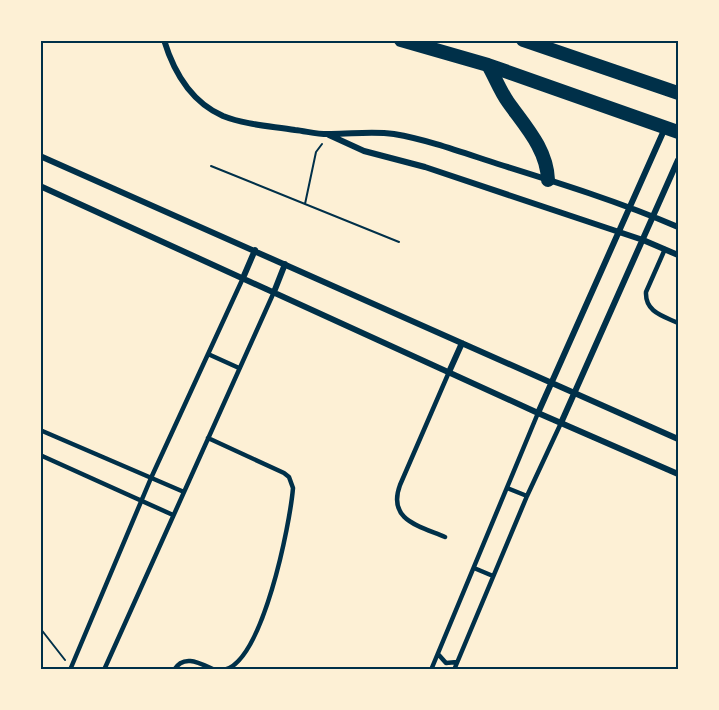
<svg xmlns="http://www.w3.org/2000/svg" width="719" height="710" font-family="Barlow,sans-serif">
  <style>
    .lines { fill: none; stroke-linecap: round; stroke-linejoin: round }
    .path { stroke: #003049; stroke-width: 2 }
    .service { stroke: #003049; stroke-width: 4.5 }
    .minor { stroke: #003049; stroke-width: 6 }
    .trunk { stroke: #003049; stroke-width: 14 }
    .neatline { fill: none; stroke: #003049; stroke-width: 2 }
  </style>
  <rect width="100%" height="100%" fill="#fdf0d5"/>
  <g class="lines">
    <path class="path" d="M211 166 399 242
      M305 204 316 152 322 144
      M40 628 65 660"/>
    <path class="service" d="M665 249 646 292C645 312 663 316 678 323
      M208 354 239 368
      M40 430 184 492
      M208 438 284 473 289 477 293 488C290 524 263 661 224 670
      M40 455 173 515
      M507 488 527 496
      M445 537C419 526 387 520 400 485L449 372
      M474 568 493 576
      M438 654 446 663 457 662
      M70 670 151 478 243 278
      M104 670 274 292
      M174 670C184 653 201 664 215 670
      M431 670 538 413
      M454 670 527 496 561 423"/>
    <path class="minor" d="M164 40C174 73 191 102 223 116 246 125 271 126 295 130 306 131 319 135 331 134 352 134 372 131 394 134 429 140 464 153 498 164 559 183 620 202 678 227
      M329 135 364 151 425 167 643 240 678 255
      M40 156 678 439
      M40 186 538 413 678 474
      M243 278 255 250
      M274 292 285 264
      M449 372 462 343
      M538 413 665 128
      M561 423 678 160"/>
    <path class="trunk" d="M401 40 488 65 678 132
      M523 40 678 93
      M488 65C495 77 500 91 508 102 525 126 547 149 548 180"/>
  </g>
  <rect width="719" height="710" fill="none" stroke="#fdf0d5" stroke-width="84"/>
  <rect x="42" y="42" width="635" height="626" class="neatline"/>
</svg>
